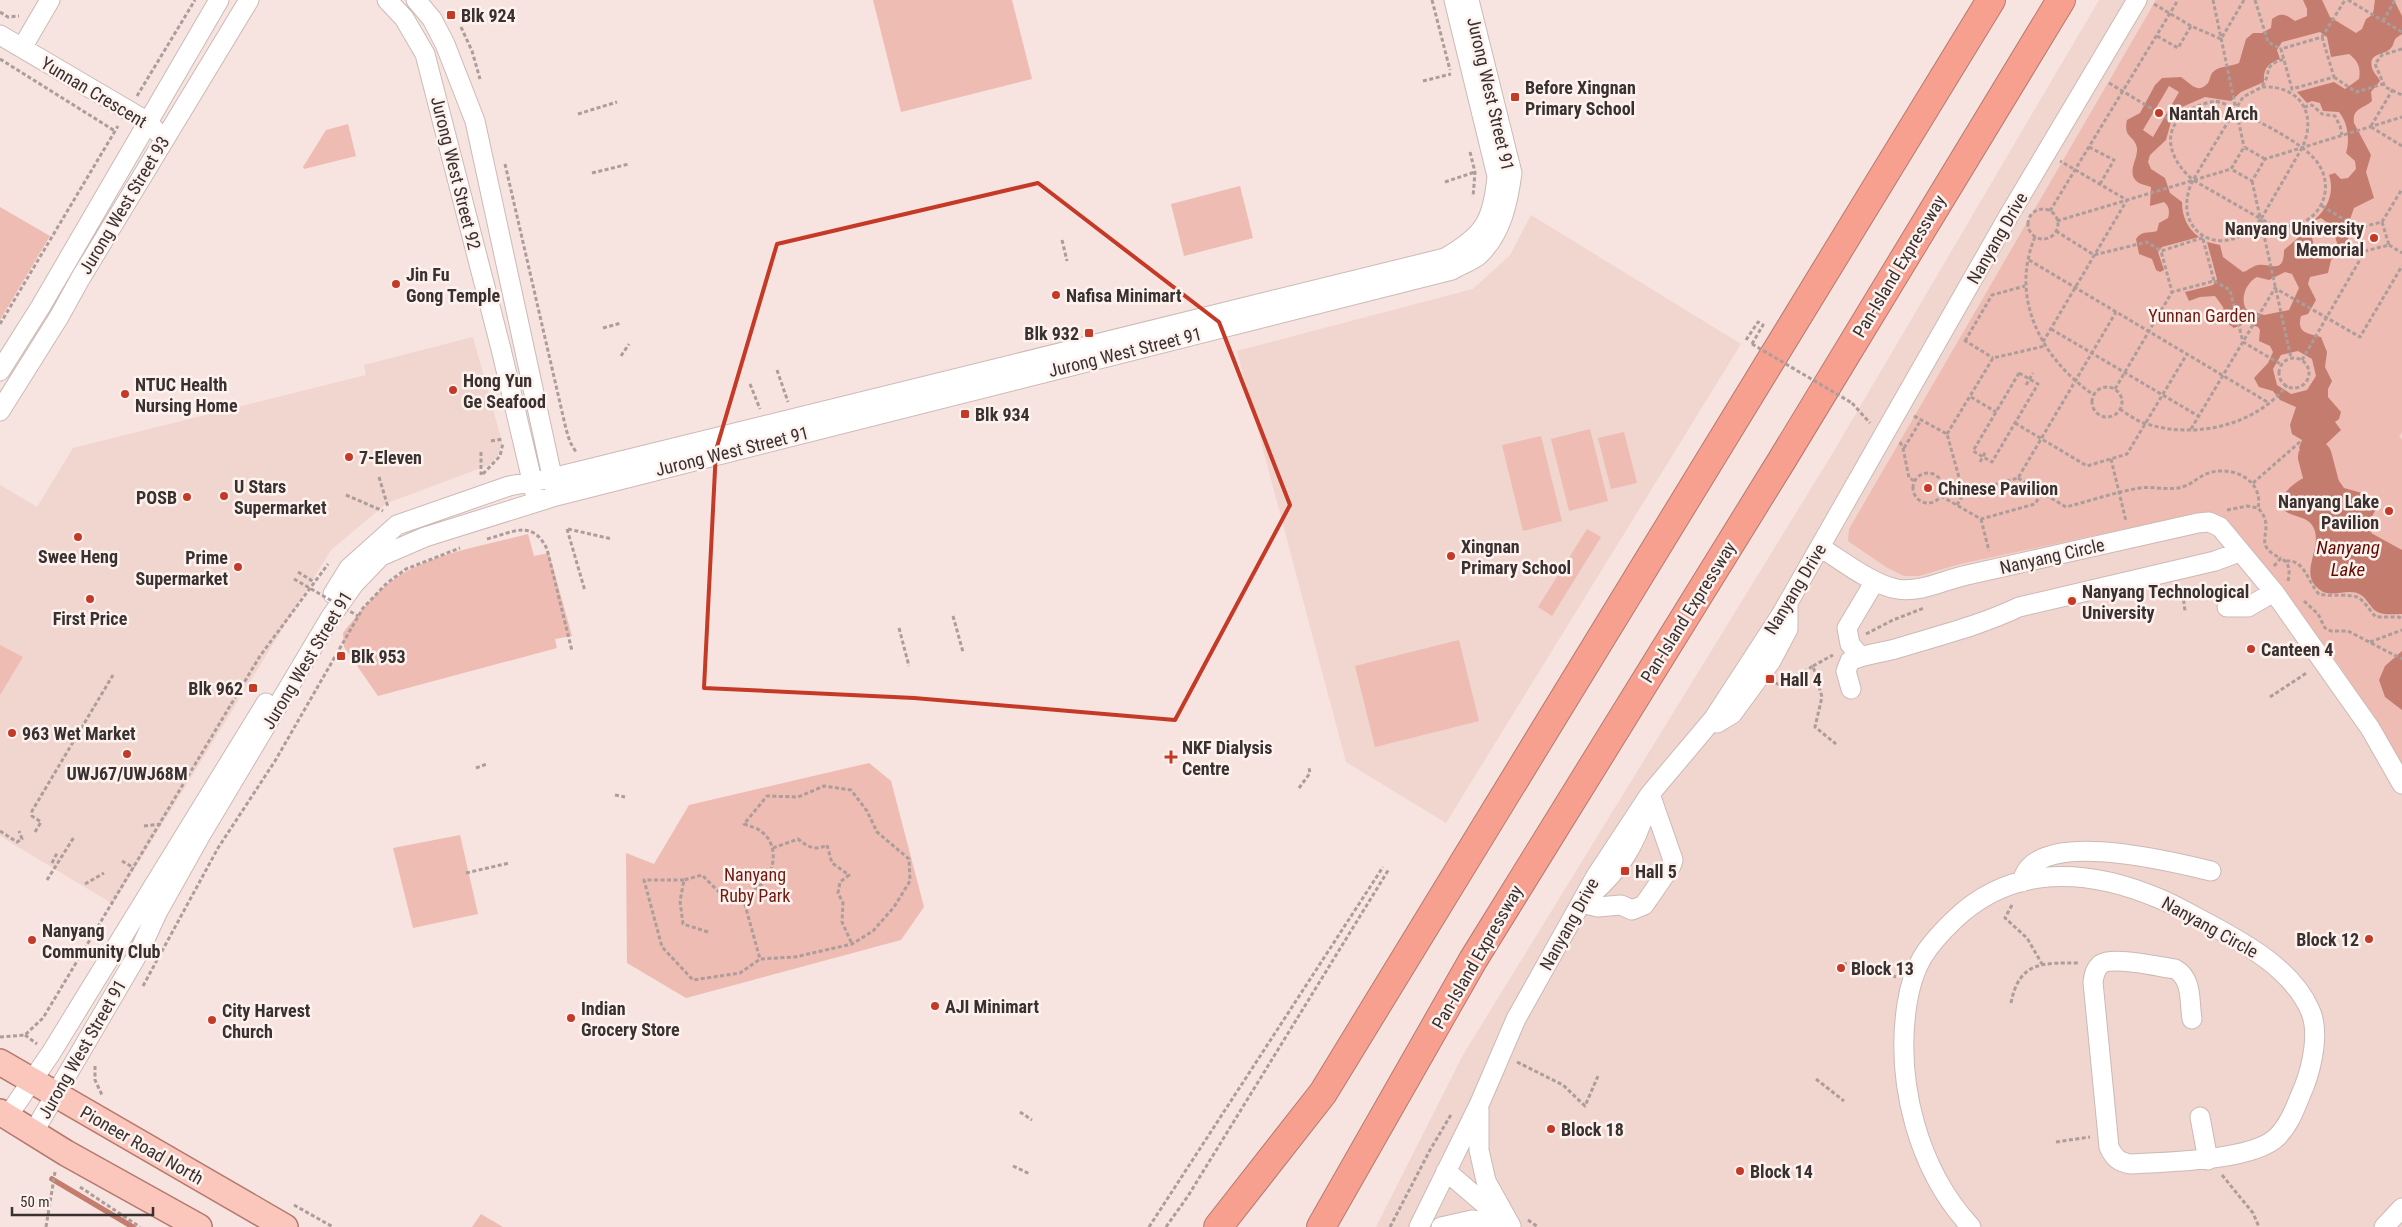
<svg xmlns="http://www.w3.org/2000/svg" width="2402" height="1227" font-family="'Roboto Condensed',sans-serif">
  <style>
    .built { fill: #f1d5cf }
    .green { fill: #eebcb2 }
    .water { fill: #c47c6f; fill-rule: evenodd }
    .lines { fill: none; stroke-linecap: round; stroke-linejoin: round }
    .stream { stroke: #c47c6f; stroke-width: 5.5 }
    .river { stroke: #c47c6f; stroke-width: 34 }
    .minor-casing { stroke: #cdb9b5; stroke-width: 21 }
    .major-casing { stroke: #b5796e; stroke-width: 28 }
    .highway-casing { stroke: #b5796e; stroke-width: 30 }
    .path { stroke: #ac9d9a; stroke-width: 3; stroke-dasharray: 4 2.5; stroke-linecap: butt }
    .minor { stroke: #fff; stroke-width: 19 }
    .major { stroke: #fbc6bc; stroke-width: 25 }
    .highway { stroke: #f8a090; stroke-width: 28 }
    .path-bridge { stroke: #ac9d9a; stroke-width: 3; stroke-dasharray: 4 2.5; stroke-linecap: butt }
    .marked { fill: none; stroke: #c53927; stroke-width: 4; stroke-linejoin: round }
    .poi-dot { fill: #c53927; stroke: #fef2ef; stroke-width: 2 }
    .labels { text-anchor: middle; dominant-baseline: central; stroke-width: 5; stroke-linejoin: round; paint-order: stroke }
    .poi-label { font-size: 18px; font-weight: bold; fill: #38312f; stroke: #fef2ef; text-anchor: start }
    .street-label { font-size: 18px; fill: #38312f; stroke: #fef2ef }
    .park-label { font-size: 18px; fill: #711a0f; stroke: #fef2ef }
    .water-label { font-size: 19px; font-style: italic; fill: #630901; stroke: #fef2ef }
  </style>
  <rect width="100%" height="100%" fill="#f7e3df"/>
  <path class="built" d="M2099 0H2402V1227H1376L1463 1055 1834 451Z
    M1531 215 1741 344 1446 823 1346 762 1237 351 1473 289 1510 255Z
    M473 337 502 442 498 455 489 465 387 503 331 550 113 904 0 836V485L37 507 73 448 366 375 364 365Z"/>
  <path class="green" d="M873 0H1012L1032 79 901 112Z
    M2156 0H2402V432L2399 437 2402 439V765L2339 665 2240 535C2226 520 2221 516 2200 513L1960 564 1919 576H1904L1886 567 1848 541 1849 529Z
    M348 124 356 156 304 169 303 167 326 130Z
    M1240 186 1253 238 1184 256 1171 204Z
    M0 207 50 236 0 320Z
    M1590 429 1608 501 1569 511 1551 439Z
    M1624 432 1637 483 1611 489 1598 438Z
    M1541 436 1562 521 1523 531 1502 445Z
    M1587 529 1601 537 1552 616 1538 607Z
    M528 534 534 556 549 553 572 636 555 639 557 648 378 696 344 647 343 633C358 614 374 594 393 580 431 553 484 546 528 534Z
    M1459 640 1479 721 1375 747 1355 666Z
    M0 645 23 657 0 695Z
    M869 763 891 781 924 907 901 940 686 998 627 963 626 853 654 864 689 805Z
    M460 835 478 914 413 928 393 848Z
    M481 1214 503 1227H472Z"/>
  <path class="water" d="M2303 0H2322L2330 17 2356 33 2362 29 2366 19C2376 14 2373 9 2375 0H2394L2402 16V34L2396 38C2393 42 2394 45 2391 48 2384 56 2368 52 2372 68 2374 74 2378 76 2380 81L2371 92 2372 101C2363 109 2352 108 2354 123L2371 155 2366 172 2374 198 2354 208 2347 228 2349 237 2344 247 2331 260 2328 273 2310 277 2308 284 2316 300 2308 314 2301 316C2296 334 2309 333 2321 337L2327 352 2325 367 2332 381 2328 389V397L2341 412 2339 419 2335 422 2341 430 2324 446V457L2305 458 2299 448 2302 440 2292 434 2290 425 2296 407 2280 400 2273 391 2259 387 2254 378 2268 363 2273 352 2270 346 2259 341 2260 330 2258 327 2246 323 2234 328 2227 323 2223 307 2215 296 2200 297 2189 301 2185 292 2213 285 2217 279 2207 242 2220 245 2223 257 2243 272C2248 271 2252 266 2258 265 2271 263 2284 275 2284 250L2299 237 2298 229C2320 221 2337 199 2329 175L2335 173 2341 179 2348 178 2356 169 2355 161 2346 153C2350 140 2348 123 2339 112L2323 111 2320 103 2312 101 2307 103 2297 92 2334 82 2345 89 2359 79C2361 67 2358 61 2349 54L2331 57 2327 37 2320 32 2282 42 2277 50 2280 59C2268 63 2263 69 2264 82L2241 92 2231 101 2205 97 2182 107 2171 122 2166 140 2150 155 2148 162 2151 169 2165 178 2170 193 2182 202C2182 216 2187 228 2199 237L2162 247 2158 252 2164 270 2160 272 2156 270 2152 259 2139 254 2136 239C2142 230 2148 234 2157 231L2159 223 2168 218C2170 211 2169 206 2164 202L2150 206 2151 187C2145 185 2137 184 2134 178 2129 169 2138 158 2137 148 2134 134 2123 139 2127 120L2140 113 2155 85 2162 78 2181 77C2190 83 2198 95 2208 83 2210 80 2210 75 2213 72 2220 65 2231 67 2239 63L2246 39 2253 33H2262L2271 28 2272 19C2281 12 2286 14 2295 21L2307 16V9ZM2169 86 2179 92 2153 137 2143 130ZM2321 218 2332 226 2337 243 2332 250 2320 256 2316 254 2310 229 2316 220ZM2285 272 2292 274 2299 288 2289 310 2264 315 2246 309C2240 298 2246 283 2257 277L2269 280ZM2298 351 2312 359 2316 376 2307 390 2291 394 2277 385 2273 369 2281 355Z
    M2328 472 2337 478 2344 488 2362 493 2380 502 2370 520 2376 523 2371 533 2402 550V614C2391 614 2378 617 2371 606 2368 603 2365 597 2361 595 2348 587 2332 599 2320 590 2296 573 2326 546 2312 525 2306 516 2293 517 2285 511L2284 494C2297 479 2309 473 2328 472Z
    M2402 651V710L2385 697 2379 680 2385 666Z"/>
  <g class="lines">
    <path class="stream" d="M52 1179 133 1227"/>
    <path class="river" d="M2315 457 2325 495 2334 516"/>
    <defs>
      <path id="minor" d="M387 0 404 18 425 54 501 349 535 493
        M416 0 432 19 445 44 475 121 555 490
        M0 35 148 122 156 131
        M22 48 50 0
        M0 371 41 306 219 0
        M0 411 59 317 80 279 249 0
        M1820 547C1841 560 1873 585 1897 589 1921 593 1944 580 1967 575 2044 557 2121 541 2198 523L2209 522 2220 527 2274 592 2370 728 2402 784
        M333 594 349 568 397 525 509 486 552 478 1445 258C1484 236 1493 221 1497 176L1454 0
        M2227 607H2248L2274 592
        M1860 656 1850 644 1847 628 1875 581
        M1851 689 1846 671 1850 661C1864 654 1880 653 1895 649 1937 636 1979 626 2019 607L2215 561 2239 552
        M1717 723 1732 714 1771 661 1788 629V604
        M2022 882C2034 826 2173 862 2211 871
        M1592 894C1620 869 1635 846 1646 809
        M1581 903 1598 907 1621 905 1632 910 1644 905 1671 866 1673 860 1650 794
        M1479 1109V1150L1486 1181 1511 1226
        M7 1117 51 1053 266 703
        M2200 1117 2208 1160
        M33 1133 139 952 158 911 199 838 330 618 354 584 381 556 425 537 556 496 1452 270C1460 265 1472 261 1479 255 1502 233 1508 202 1512 173L1469 0
        M1446 1171 1502 1219
        M1419 1227 1479 1105 1516 1019 1596 876 1650 794 1714 718 1781 615 2008 217 2137 0
        M1441 1227 1472 1220 1510 1226
        M1971 1227C1918 1170 1895 1082 1907 1004 1913 965 1926 947 1954 920 2012 864 2087 868 2158 898 2175 905 2192 915 2209 924 2246 944 2292 969 2310 1010 2320 1032 2312 1066 2304 1087 2296 1105 2291 1123 2277 1137 2253 1161 2165 1162 2130 1164 2119 1162 2114 1158 2109 1147L2093 982C2094 975 2095 969 2101 964 2114 956 2159 967 2175 969 2193 979 2189 1001 2192 1019
        M2384 1227 2402 1208"/>
      <path id="major" d="M0 1062 285 1227
        M0 1112 66 1153 199 1227"/>
      <path id="highway" d="M1218 1227 1323 1093 1991 0
        M1321 1227 1473 960 1782 460 2061 0"/>
    </defs>
    <use href="#minor" class="minor-casing"/>
    <use href="#major" class="major-casing"/>
    <use href="#highway" class="highway-casing"/>
    <path class="path" d="M1432 0 1450 70
      M2213 0 2244 147
      M2255 0 2268 42 2281 49
      M2348 0 2402 32
      M2154 4 2191 26 2221 39 2244 0
      M0 12 8 17 19 16
      M2383 21 2395 0
      M461 27 472 51 480 79
      M2157 36 2178 48 2191 26
      M2322 37 2334 77 2292 89 2281 49 2322 37 2345 0
      M2402 49 2382 55 2375 64 2385 87 2402 95
      M0 59 115 131
      M2334 77 2356 92 2383 84
      M1423 81 1451 74
      M2109 83 2174 122
      M2262 86C2273 72 2261 66 2284 59
      M2262 87C2300 85 2318 114 2302 148L2261 219 2193 180 2243 97Z
      M137 96 195 0
      M2216 101 2225 104C2250 118 2301 140 2317 162 2340 193 2313 234 2275 225 2270 224 2265 221 2261 219 2223 265 2168 231 2193 180 2155 147 2167 109 2216 101Z
      M2304 107 2312 105 2322 114 2335 116 2340 126 2342 135
      M578 114 617 102
      M2371 126 2393 89
      M2371 127 2402 146
      M2089 147 2114 160 2100 184
      M1470 152 1475 172 1473 197
      M2265 159 2244 147 2231 169 2252 181 2265 159 2402 117
      M505 164 566 429 570 442 576 452
      M592 173 629 164
      M2252 181 2291 358
      M1445 182 1475 172
      M2322 206 2358 228
      M2028 224a15 15 0 1 1 30 0a15 15 0 1 1-30 0Z
      M2050 211 2178 0
      M2057 221 2231 169
      M2382 222 2389 245 2365 251 2358 228 2382 222 2402 189
      M2056 231 2094 255 2147 242 2161 251
      M2035 237C2009 298 2042 360 2094 395
      M2203 239 2214 281 2172 292 2161 251 2205 237
      M1062 240 1067 261
      M2389 245 2402 253
      M2029 260 2269 403
      M2214 281 2230 290 2243 342 2282 365
      M0 324 118 126
      M603 328 621 323
      M2051 329 2200 417
      M1746 340 1758 322 1763 325 1752 344
      M1964 340 1993 358
      M1965 341 1992 295 2025 286
      M2043 342 2127 200 2060 161
      M621 356 629 344
      M2279 373a15 15 0 1 1 30 0a15 15 0 1 1-30 0Z
      M2302 360 2365 251
      M777 370 788 402
      M2019 373 2038 384 1992 462 1973 451Z
      M750 384 760 409
      M2026 385 2033 373
      M2092 402a15 15 0 1 1 30 0a15 15 0 1 1-30 0Z
      M2115 389 2172 292
      M1971 397 1996 412
      M1852 403 1870 423
      M483 404 494 400
      M2120 409C2128 415 2137 421 2147 424 2194 439 2256 426 2287 385
      M1914 416 1947 434 1960 481 1975 490 2018 478 2116 312
      M2015 423 2087 466 2127 454 2187 354
      M2191 429 2275 288 2360 337 2402 266
      M1947 434 1993 358 2045 346
      M491 441 503 439
      M1900 442 1903 448 1909 478 1915 481
      M1904 448 1921 420
      M481 452V475
      M2111 459 2126 521
      M1980 462 1986 451
      M1913 488a15 15 0 1 1 30 0a15 15 0 1 1-30 0Z
      M483 474 500 456 503 443
      M379 477 388 507
      M2018 478 2066 507C2090 501 2115 492 2140 488 2154 486 2169 491 2182 487 2191 485 2198 477 2206 474 2230 464 2264 479 2258 508
      M2253 483 2301 441
      M346 495 383 511
      M1941 496 1981 519 2035 504 2042 493
      M1957 505 1968 486
      M2227 510 2247 506 2258 508C2279 530 2248 544 2281 558
      M1981 519 1989 551
      M567 529 585 591
      M568 529 612 539
      M487 539C514 532 532 519 547 549L572 651
      M2286 561C2305 559 2308 583 2319 594 2331 597 2352 593 2359 598 2366 603 2370 611 2376 617H2399L2402 619
      M2274 566 2281 558C2290 564 2290 571 2288 581
      M298 572 314 582
      M2182 587 2185 611
      M2304 601 2318 614 2325 628 2331 631H2348L2402 659
      M953 616 963 652
      M899 628 909 666
      M1866 634 1893 620 1924 608
      M2370 642 2402 630
      M1813 666 1833 655
      M1776 683 1781 686 1813 666 1822 697 1815 727 1836 744
      M2270 697 2308 672
      M476 768 487 764
      M1299 788 1310 773 1309 768
      M615 795 625 797
      M144 826 161 824
      M0 831 17 842 22 839 19 831
      M35 832 41 822 32 816V811L113 675
      M773 848 798 839C808 847 815 851 827 845L832 863 849 875 840 882 838 893 843 903 842 922 852 944
      M122 861 134 868
      M52 863 57 853
      M466 873 509 863
      M47 880 74 837
      M684 880H644L662 947 693 980 740 973 760 959 795 957 852 944 873 931 894 907 910 881 909 859 877 832 867 811 851 790 824 786 798 797 767 796 744 824C749 826 758 828 762 832 780 846 775 876 757 888 753 891 747 892 742 894L760 959
      M85 884 104 873
      M2012 905 2005 918 2027 938 2042 964
      M708 932 683 924 680 901 684 880 702 875 719 892 742 894
      M1843 964 1858 962 1896 977
      M143 986 218 848 275 761 363 608 387 583 406 569 460 548
      M2011 1003C2019 961 2043 963 2079 963
      M25 1035 37 1044
      M0 1037 25 1035 43 1018 260 656 328 564
      M1517 1062 1563 1085 1585 1106 1598 1076
      M95 1066V1080L102 1095
      M1816 1079 1844 1101
      M1020 1112 1032 1120
      M2056 1142 2090 1137
      M1013 1166 1030 1174
      M2222 1175 2253 1213 2259 1227
      M80 1187 140 1227
      M294 1205 333 1227
      M1528 1220 1538 1227
      M46 1227 55 1172
      M1149 1227 1383 867
      M1166 1227 1188 1196 1389 869
      M1390 1227 1430 1150 1452 1113"/>
    <use href="#minor" class="minor"/>
    <use href="#major" class="major"/>
    <use href="#highway" class="highway"/>
    <path class="path-bridge" d="M1752 344 1852 403
      M294 579 358 616"/>
  </g>
  <path class="marked" d="M1038 183 1219 322 1290 505 1175 720 914 698 704 688 716 450 777 244Z"/>
  <g class="poi-dot">
    <rect x="446" y="10" width="10" height="10" rx="2.5"/>
    <rect x="1510" y="92" width="10" height="10" rx="2.5"/>
    <circle cx="2159" cy="113" r="5"/>
    <circle cx="2374" cy="238" r="5"/>
    <circle cx="396" cy="284" r="5"/>
    <circle cx="1056" cy="295" r="5"/>
    <rect x="1084" y="328" width="10" height="10" rx="2.5"/>
    <circle cx="453" cy="390" r="5"/>
    <circle cx="125" cy="394" r="5"/>
    <rect x="960" y="409" width="10" height="10" rx="2.5"/>
    <circle cx="349" cy="457" r="5"/>
    <circle cx="1928" cy="488" r="5"/>
    <circle cx="224" cy="496" r="5"/>
    <circle cx="187" cy="497" r="5"/>
    <circle cx="2389" cy="511" r="5"/>
    <circle cx="78" cy="537" r="5"/>
    <circle cx="1451" cy="556" r="5"/>
    <circle cx="238" cy="567" r="5"/>
    <circle cx="90" cy="599" r="5"/>
    <circle cx="2072" cy="601" r="5"/>
    <circle cx="2251" cy="649" r="5"/>
    <rect x="336" y="651" width="10" height="10" rx="2.5"/>
    <rect x="1765" y="674" width="10" height="10" rx="2.5"/>
    <rect x="248" y="683" width="10" height="10" rx="2.5"/>
    <circle cx="12" cy="733" r="5"/>
    <circle cx="127" cy="754" r="5"/>
    <path d="M1168.5 749.5h5v5h5v5h-5v5h-5v-5h-5v-5h5z"/>
    <rect x="1620" y="866" width="10" height="10" rx="2.5"/>
    <circle cx="2369" cy="939" r="5"/>
    <circle cx="32" cy="940" r="5"/>
    <circle cx="1841" cy="968" r="5"/>
    <circle cx="935" cy="1006" r="5"/>
    <circle cx="571" cy="1018" r="5"/>
    <circle cx="212" cy="1020" r="5"/>
    <circle cx="1551" cy="1129" r="5"/>
    <circle cx="1740" cy="1171" r="5"/>
  </g>
  <g class="labels">
    <g class="poi-label">
      <text x="461" y="15">Blk 924</text>
      <text x="1525" y="87">Before Xingnan<tspan x="1525" dy="21">Primary School</tspan></text>
      <text x="2169" y="113">Nantah Arch</text>
      <text x="2364" y="228" text-anchor="end">Nanyang University<tspan x="2364" dy="21">Memorial</tspan></text>
      <text x="406" y="274">Jin Fu<tspan x="406" dy="21">Gong Temple</tspan></text>
      <text x="1066" y="295">Nafisa Minimart</text>
      <text x="1079" y="333" text-anchor="end">Blk 932</text>
      <text x="463" y="380">Hong Yun<tspan x="463" dy="21">Ge Seafood</tspan></text>
      <text x="135" y="384">NTUC Health<tspan x="135" dy="21">Nursing Home</tspan></text>
      <text x="975" y="414">Blk 934</text>
      <text x="359" y="457">7-Eleven</text>
      <text x="234" y="486">U Stars<tspan x="234" dy="21">Supermarket</tspan></text>
      <text x="1938" y="488">Chinese Pavilion</text>
      <text x="177" y="497" text-anchor="end">POSB</text>
      <text x="2379" y="501" text-anchor="end">Nanyang Lake<tspan x="2379" dy="21">Pavilion</tspan></text>
      <text x="1461" y="546">Xingnan<tspan x="1461" dy="21">Primary School</tspan></text>
      <text x="78" y="556" text-anchor="middle">Swee Heng</text>
      <text x="228" y="557" text-anchor="end">Prime<tspan x="228" dy="21">Supermarket</tspan></text>
      <text x="2082" y="591">Nanyang Technological<tspan x="2082" dy="21">University</tspan></text>
      <text x="90" y="618" text-anchor="middle">First Price</text>
      <text x="2261" y="649">Canteen 4</text>
      <text x="351" y="656">Blk 953</text>
      <text x="1780" y="679">Hall 4</text>
      <text x="243" y="688" text-anchor="end">Blk 962</text>
      <text x="22" y="733">963 Wet Market</text>
      <text x="1182" y="747">NKF Dialysis<tspan x="1182" dy="21">Centre</tspan></text>
      <text x="127" y="773" text-anchor="middle">UWJ67/UWJ68M</text>
      <text x="1635" y="871">Hall 5</text>
      <text x="42" y="930">Nanyang<tspan x="42" dy="21">Community Club</tspan></text>
      <text x="2359" y="939" text-anchor="end">Block 12</text>
      <text x="1851" y="968">Block 13</text>
      <text x="945" y="1006">AJI Minimart</text>
      <text x="581" y="1008">Indian<tspan x="581" dy="21">Grocery Store</tspan></text>
      <text x="222" y="1010">City Harvest<tspan x="222" dy="21">Church</tspan></text>
      <text x="1561" y="1129">Block 18</text>
      <text x="1750" y="1171">Block 14</text>
    </g>
    <g class="street-label">
      <text transform="translate(94 92) rotate(31)">Yunnan Crescent</text>
      <text transform="translate(1491 94) rotate(77)">Jurong West Street 91</text>
      <text transform="translate(456 173) rotate(76)">Jurong West Street 92</text>
      <text transform="translate(124 205) rotate(-59)">Jurong West Street 93</text>
      <text transform="translate(1997 238) rotate(-60)">Nanyang Drive</text>
      <text transform="translate(1899 266) rotate(-59)">Pan-Island Expressway</text>
      <text transform="translate(1125 352) rotate(-14)">Jurong West Street 91</text>
      <text transform="translate(732 451) rotate(-14)">Jurong West Street 91</text>
      <text transform="translate(2052 556) rotate(-13)">Nanyang Circle</text>
      <text transform="translate(1795 589) rotate(-59)">Nanyang Drive</text>
      <text transform="translate(1688 612) rotate(-58)">Pan-Island Expressway</text>
      <text transform="translate(307 660) rotate(-59)">Jurong West Street 91</text>
      <text transform="translate(1569 924) rotate(-61)">Nanyang Drive</text>
      <text transform="translate(2210 927) rotate(29)">Nanyang Circle</text>
      <text transform="translate(1477 957) rotate(-60)">Pan-Island Expressway</text>
      <text transform="translate(82 1049) rotate(-60)">Jurong West Street 91</text>
      <text transform="translate(142 1145) rotate(30)">Pioneer Road North</text>
    </g>
    <g class="park-label">
      <text x="2202" y="315">Yunnan Garden</text>
      <text x="755" y="874">Nanyang<tspan x="755" dy="21">Ruby Park</tspan></text>
    </g>
    <g class="water-label">
      <text x="2348" y="547">Nanyang<tspan x="2348" dy="22">Lake</tspan></text>
    </g>
  </g>
  <path d="M12 1207v8h141v-8" fill="none" stroke="#38312f" stroke-width="2.5"/>
  <text x="20" y="1207" font-size="15" fill="#38312f" stroke="#fef2ef" stroke-width="4" paint-order="stroke">50 m</text>
</svg>
